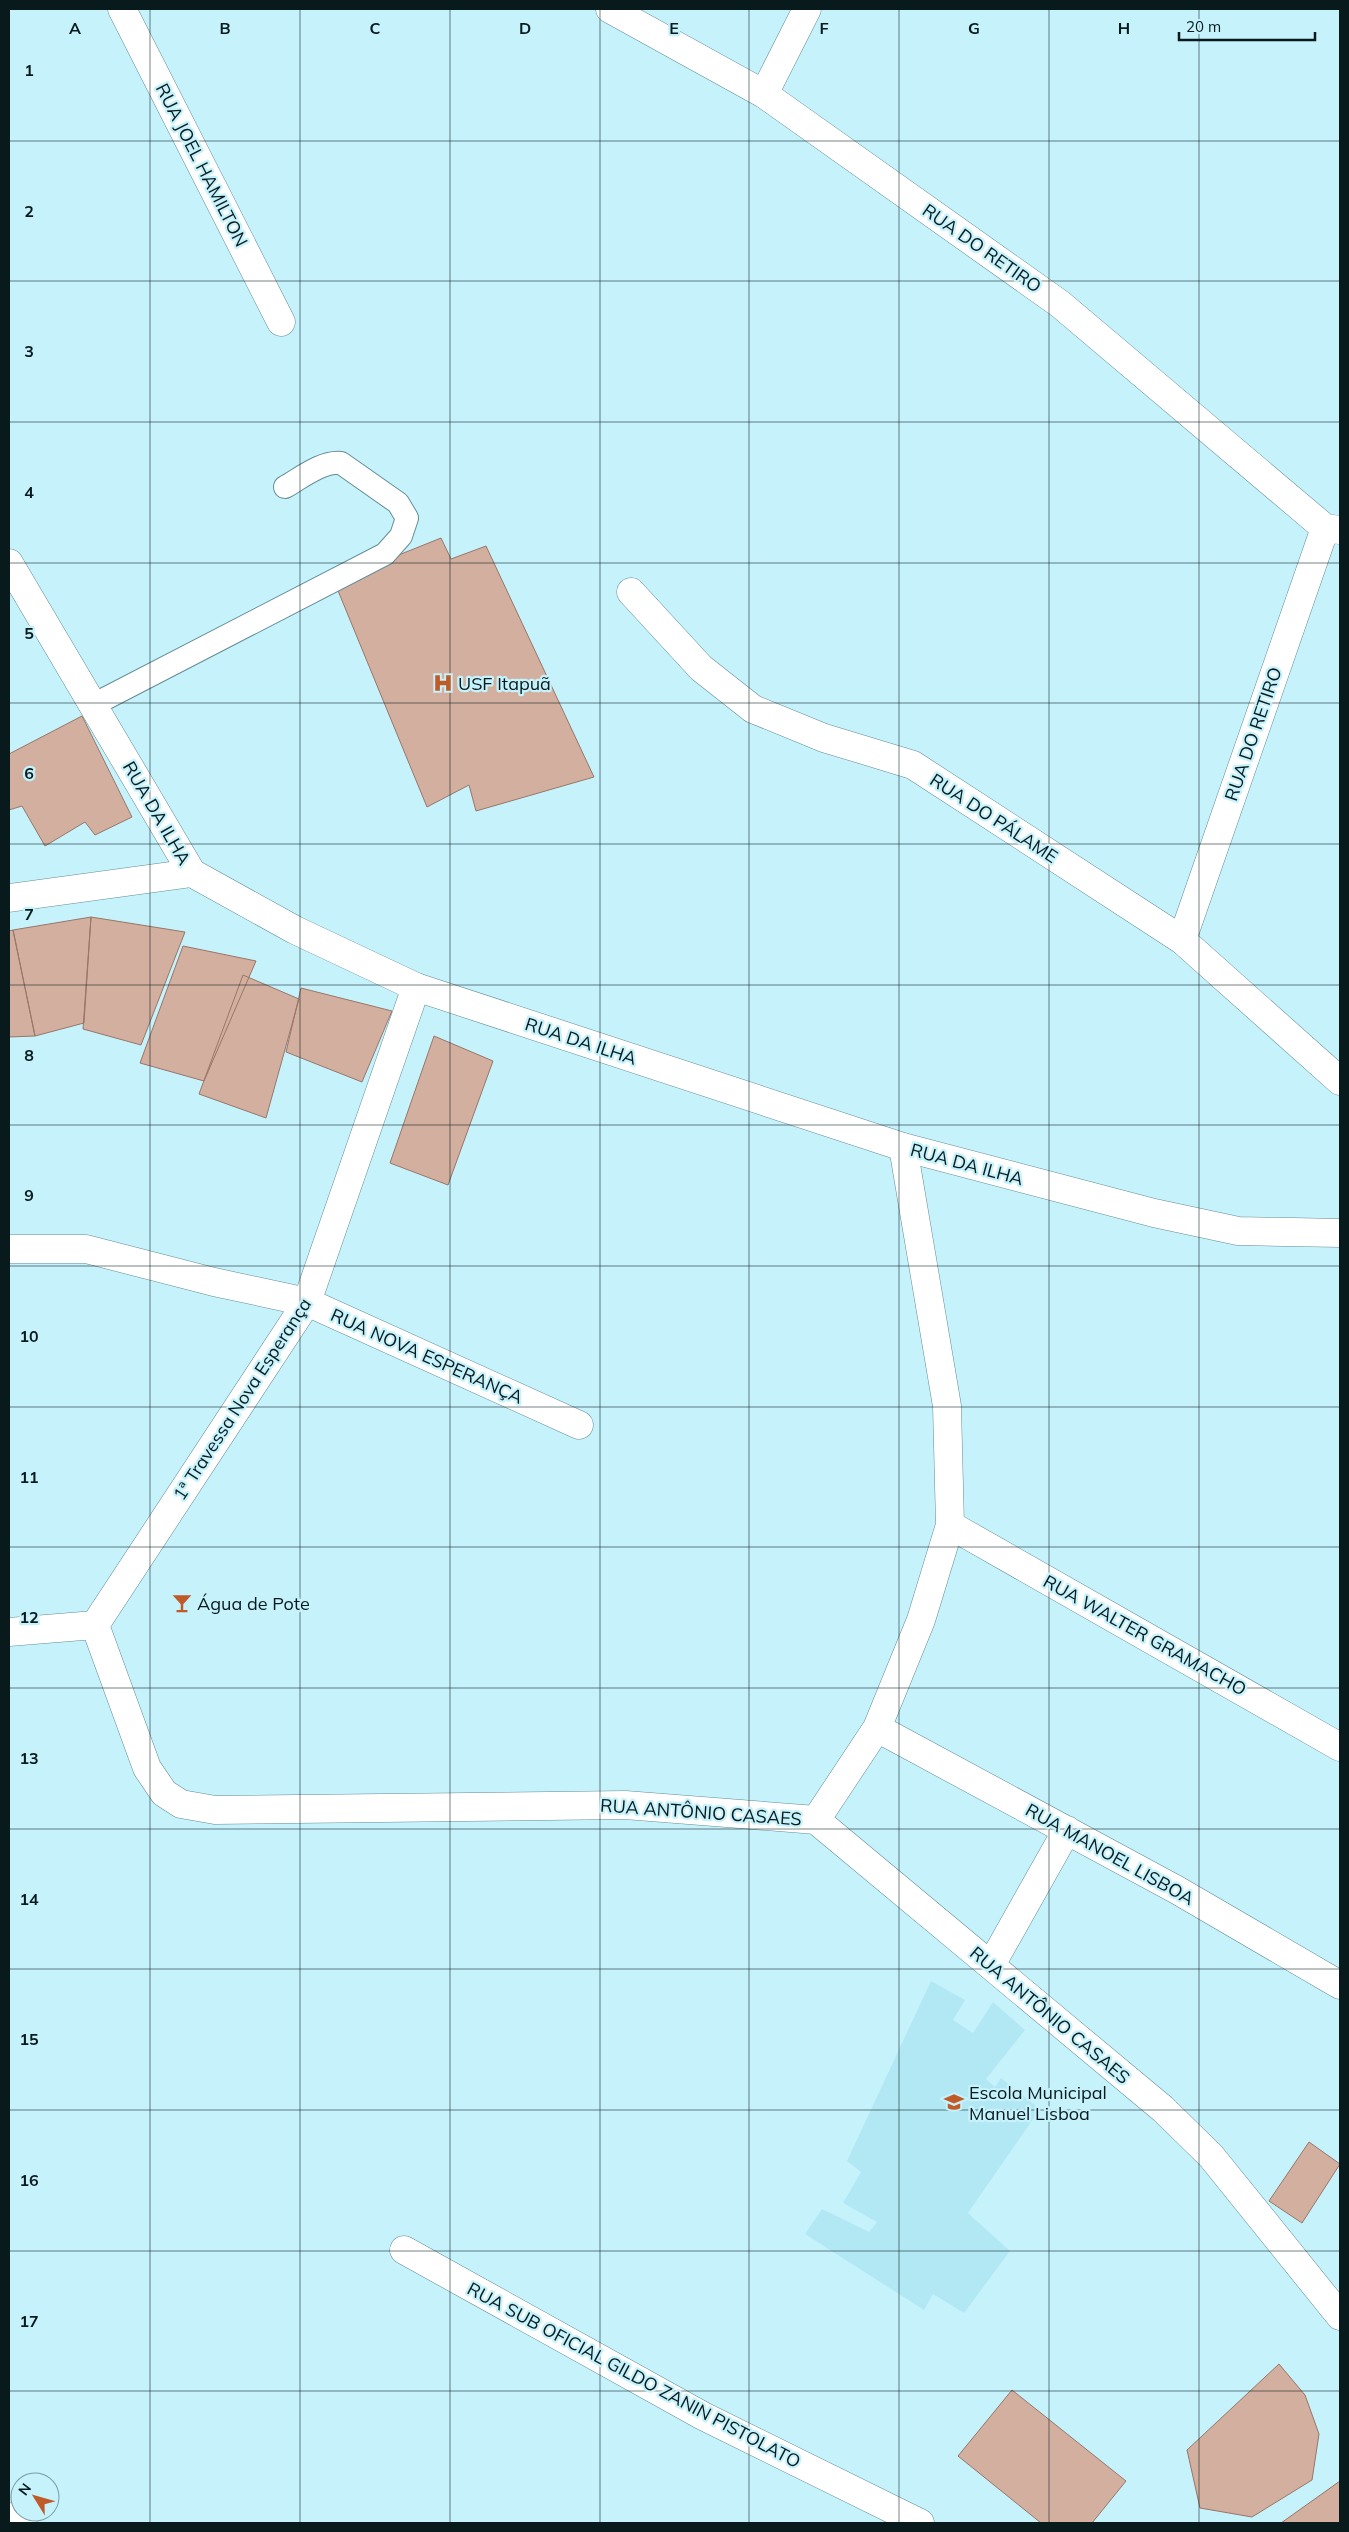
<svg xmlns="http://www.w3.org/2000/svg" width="1349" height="2532" font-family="Mulish,sans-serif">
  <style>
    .built { fill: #b2e8f4 }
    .building { fill: #d3afa0; stroke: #987668 }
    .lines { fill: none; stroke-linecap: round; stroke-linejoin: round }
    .service-casing { stroke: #648d96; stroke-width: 24 }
    .minor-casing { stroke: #648d96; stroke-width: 29 }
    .secondary-casing { stroke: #648d96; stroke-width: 29 }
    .service { stroke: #fff; stroke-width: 22 }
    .minor { stroke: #fff; stroke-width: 28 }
    .secondary { stroke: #fff; stroke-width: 28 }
    .grid { fill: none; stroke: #091a1d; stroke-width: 1; stroke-opacity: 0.55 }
    .labels { text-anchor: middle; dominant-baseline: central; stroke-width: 4.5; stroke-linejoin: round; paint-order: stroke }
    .street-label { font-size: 18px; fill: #091a1d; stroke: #c6f2fc }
    .poi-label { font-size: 18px; fill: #091a1d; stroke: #c6f2fc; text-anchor: start }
    .grid-label { font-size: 16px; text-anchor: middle; font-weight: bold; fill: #091a1d; stroke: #c6f2fc; stroke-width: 4.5; stroke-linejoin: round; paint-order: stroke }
  </style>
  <rect width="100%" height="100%" fill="#c6f2fc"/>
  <path class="built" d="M931 1981 965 2000 953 2020 973 2033 993 2002 1025 2030 986 2079 995 2087 1001 2078 1040 2109 968 2213 1010 2251 964 2313 933 2294 924 2310 805 2234 822 2209 869 2232 877 2222 843 2203 861 2172 847 2161Z"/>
  <path class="building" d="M441 538 451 559 486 546 594 777 476 811 469 785 427 807 334 581Z
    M82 716 132 817 95 835 85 822 45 846 22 806 9 810V754Z
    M91 917 185 932 141 1045 83 1029Z
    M91 917 84 1023 35 1036 13 930Z
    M13 930 35 1036 9 1037V931Z
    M183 946 256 961 204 1081 140 1063Z
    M243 975 299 999 266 1118 199 1094Z
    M301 988 392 1011 362 1082 286 1052Z
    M434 1036 493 1061 448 1185 390 1163Z
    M1309 2142 1340 2164 1302 2223 1269 2201Z
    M1279 2364 1305 2395 1319 2434 1312 2480 1252 2517 1200 2508 1187 2450Z
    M1012 2390 1126 2481 1092 2523H1041L958 2456Z
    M1340 2481V2523H1281Z"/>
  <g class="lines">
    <defs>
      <path id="service" d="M93 705 385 554 401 536 407 518 398 503 341 463C322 461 301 478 285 487"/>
      <path id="minor" d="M122 9 281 322
        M610 9 764 94 1060 304 1325 528 1340 530
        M764 94 807 9
        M631 592 701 668 753 709 824 738 913 765 1182 940 1340 1081
        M1182 940 1325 528
        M9 1249H86L214 1282 307 1302 579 1425
        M950 1525 1340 1747
        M95 1625 307 1302 416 987
        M9 1632 95 1625 147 1768 164 1793 181 1804 215 1810 625 1805 816 1820 1163 2109 1211 2156 1340 2316
        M877 1728 1177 1890 1340 1985
        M816 1820 877 1728 921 1620 950 1525 947 1406 903 1147
        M991 1965 1067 1830
        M404 2250 703 2416 920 2523
        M9 2517 23 2523"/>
      <path id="secondary" d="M9 563 192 873 295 930 416 987 903 1147 1154 1213 1238 1231 1340 1233
        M9 898 192 873"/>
    </defs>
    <use href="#service" class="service-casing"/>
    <use href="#minor" class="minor-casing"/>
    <use href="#secondary" class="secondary-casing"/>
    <use href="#service" class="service"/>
    <use href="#minor" class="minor"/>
    <use href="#secondary" class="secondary"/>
  </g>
  <path class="grid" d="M150 9V2523M300 9V2523M450 9V2523M600 9V2523M749 9V2523M899 9V2523M1049 9V2523M1199 9V2523M9 141H1340M9 281H1340M9 422H1340M9 563H1340M9 703H1340M9 844H1340M9 985H1340M9 1125H1340M9 1266H1340M9 1407H1340M9 1547H1340M9 1688H1340M9 1829H1340M9 1969H1340M9 2110H1340M9 2251H1340M9 2391H1340"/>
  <defs>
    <symbol id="hospital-bare" viewBox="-9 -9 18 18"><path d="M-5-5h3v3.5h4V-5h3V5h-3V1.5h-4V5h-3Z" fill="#c05b29" stroke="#c6f2fc" stroke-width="2.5" paint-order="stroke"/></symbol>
    <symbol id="bar-bare" viewBox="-9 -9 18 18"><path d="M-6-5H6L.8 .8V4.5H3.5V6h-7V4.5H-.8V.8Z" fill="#c05b29" stroke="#c6f2fc" stroke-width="2.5" paint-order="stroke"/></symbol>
    <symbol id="school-bare" viewBox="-9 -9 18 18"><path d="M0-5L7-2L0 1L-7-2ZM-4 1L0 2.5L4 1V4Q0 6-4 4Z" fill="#c05b29" stroke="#c6f2fc" stroke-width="2.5" paint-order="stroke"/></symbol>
  </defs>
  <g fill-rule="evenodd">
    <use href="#hospital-bare" x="429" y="669" width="28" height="28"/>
    <use href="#bar-bare" x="168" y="1589" width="28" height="28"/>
    <use href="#school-bare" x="940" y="2088" width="28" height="28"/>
  </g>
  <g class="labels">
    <g class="street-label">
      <text transform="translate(202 165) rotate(63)">RUA JOEL HAMILTON</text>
      <text transform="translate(982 248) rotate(35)">RUA DO RETIRO</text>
      <text transform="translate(1253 734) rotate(-71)">RUA DO RETIRO</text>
      <text transform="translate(157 813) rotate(60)">RUA DA ILHA</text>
      <text transform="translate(994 818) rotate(33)">RUA DO PÁLAME</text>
      <text transform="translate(581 1041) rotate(18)">RUA DA ILHA</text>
      <text transform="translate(967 1164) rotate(15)">RUA DA ILHA</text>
      <text transform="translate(427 1356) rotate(24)">RUA NOVA ESPERANÇA</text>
      <text transform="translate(242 1399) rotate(-57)">1ª Travessa Nova Esperança</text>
      <text transform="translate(1145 1635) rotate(29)">RUA WALTER GRAMACHO</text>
      <text transform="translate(701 1812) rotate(4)">RUA ANTÔNIO CASAES</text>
      <text transform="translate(1110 1854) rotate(29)">RUA MANOEL LISBOA</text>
      <text transform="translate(1050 2015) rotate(40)">RUA ANTÔNIO CASAES</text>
      <text transform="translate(634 2375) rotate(28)">RUA SUB OFICIAL GILDO ZANIN PISTOLATO</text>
    </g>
    <g class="poi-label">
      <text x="458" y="683">USF Itapuã</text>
      <text x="197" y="1603">Água de Pote</text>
      <text x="969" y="2092">Escola Municipal<tspan x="969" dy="21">Manuel Lisboa</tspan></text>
    </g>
  </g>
  <g class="grid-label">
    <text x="75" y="34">A</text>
    <text x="225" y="34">B</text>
    <text x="375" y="34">C</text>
    <text x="525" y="34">D</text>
    <text x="674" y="34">E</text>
    <text x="824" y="34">F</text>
    <text x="974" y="34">G</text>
    <text x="1124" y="34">H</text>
    <text x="29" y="76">1</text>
    <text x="29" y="217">2</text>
    <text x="29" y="357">3</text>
    <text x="29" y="498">4</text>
    <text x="29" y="639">5</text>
    <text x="29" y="779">6</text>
    <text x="29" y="920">7</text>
    <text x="29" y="1061">8</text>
    <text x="29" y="1201">9</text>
    <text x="29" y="1342">10</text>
    <text x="29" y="1483">11</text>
    <text x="29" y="1623">12</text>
    <text x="29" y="1764">13</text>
    <text x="29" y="1905">14</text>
    <text x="29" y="2045">15</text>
    <text x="29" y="2186">16</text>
    <text x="29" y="2327">17</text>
  </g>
  <rect width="1349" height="2532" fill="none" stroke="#091a1d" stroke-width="20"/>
  <g transform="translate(35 2497) rotate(307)"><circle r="24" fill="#c6f2fc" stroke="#7a9ca3"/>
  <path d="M0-4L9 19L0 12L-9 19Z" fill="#c05b29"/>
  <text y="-8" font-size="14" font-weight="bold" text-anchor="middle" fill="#091a1d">N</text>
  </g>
  <path d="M1179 32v8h136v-8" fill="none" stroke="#091a1d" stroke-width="2.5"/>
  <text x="1186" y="32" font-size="15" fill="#091a1d" stroke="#c6f2fc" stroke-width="4" paint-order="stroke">20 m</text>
</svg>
